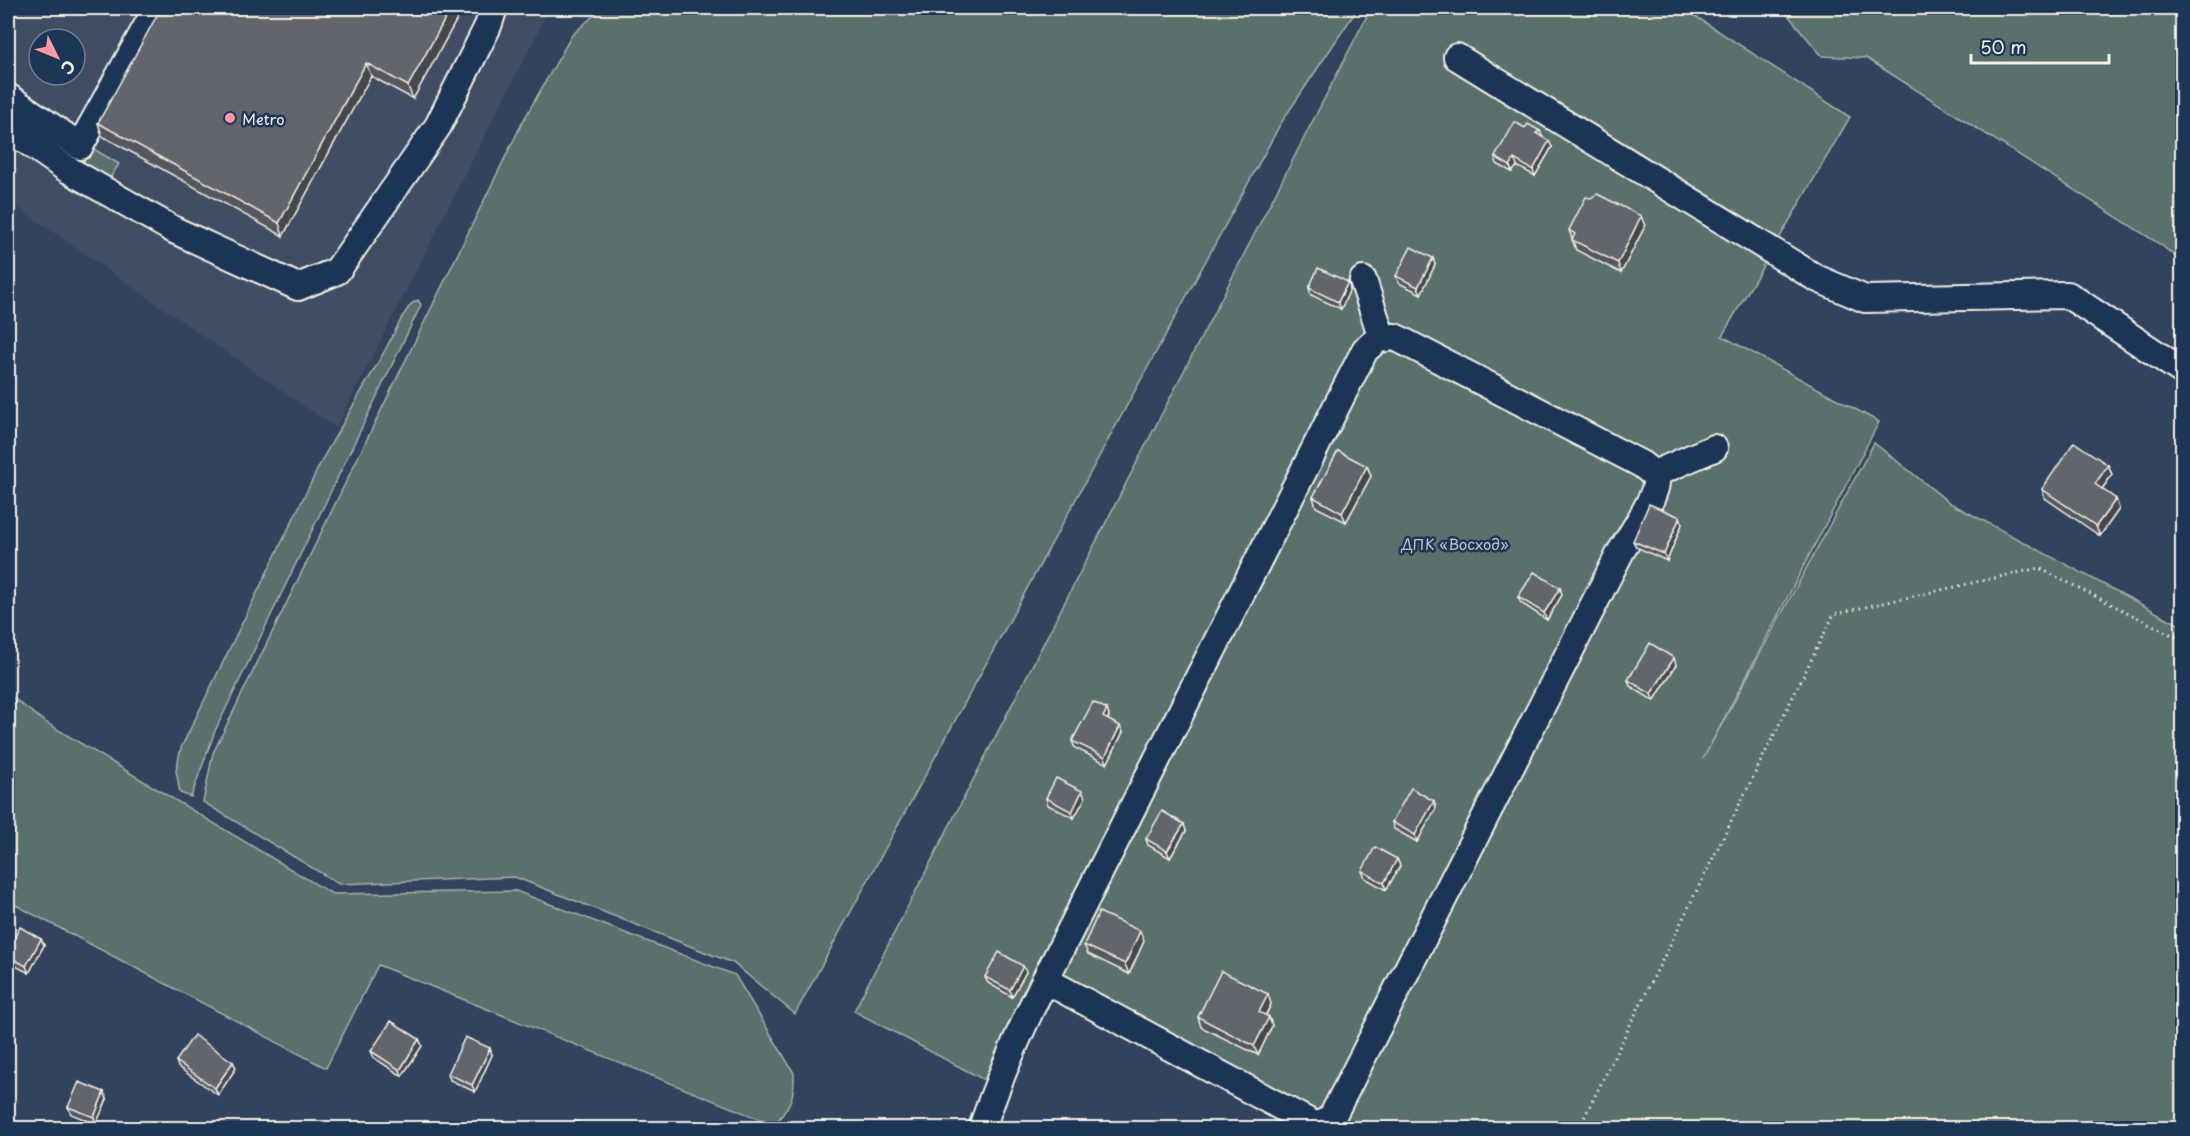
<svg xmlns="http://www.w3.org/2000/svg" width="2190" height="1136" font-family="'Playpen Sans',sans-serif">
  <style>
    .built { fill: #414d62; fill-rule: evenodd }
    .green { fill: #5a706c; stroke: #a7b0aa; stroke-width: 1.5 }
    .lines { fill: none; stroke-linecap: round; stroke-linejoin: round }
    .minor-casing { stroke: #f4f1e8; stroke-width: 30 }
    .path { stroke: #f4f1e8; stroke-width: 3; stroke-dasharray: 1.5 4.5; stroke-linecap: butt }
    .minor { stroke: #1d3557; stroke-width: 26 }
    .wall { fill: #55575e; stroke: #f4f1e8; stroke-width: 1.5 }
    .shaded-wall { fill: #45474c; stroke: #f4f1e8; stroke-width: 1.5 }
    .building { fill: #63656d; stroke: #f4f1e8; stroke-width: 1.5 }
    .poi-dot { fill: #ff9aa2; stroke: #1d3557; stroke-width: 2 }
    .labels { text-anchor: middle; dominant-baseline: central; stroke-width: 5; stroke-linejoin: round; paint-order: stroke }
    .poi-label { font-size: 15px; fill: #f4f1e8; stroke: #1d3557; text-anchor: start }
    .park-label { font-size: 15px; fill: #bec4bd; stroke: #1d3557 }
  </style>
  <rect width="100%" height="100%" fill="#32435e"/>
  <filter id="ink" filterUnits="userSpaceOnUse"><feTurbulence type="fractalNoise" baseFrequency=".0167" numOctaves="2"/><feDisplacementMap in="SourceGraphic" scale="12" xChannelSelector="R" yChannelSelector="G"/><feConvolveMatrix kernelMatrix="1 2 1 2 8 2 1 2 1" color-interpolation-filters="sRGB"/></filter>
  <g filter="url(#ink)">
    <path class="built" d="M8 8H550L336 428 8 201ZM39 39H75V75H39Z"/>
    <path class="green" d="M602 8H1358L1281 123 795 1014 733 963 515 877 339 884 203 802 213 753 523 121 572 35Z
      M1371 8H1683L1850 117 1722 336 1879 422 1703 759 1874 443 1950 503 2182 626V1128H1311L1056 991 1003 1090 854 1011Z
      M1782 8H2182V262L2161 245 1866 58 1822 56Z
      M87 145 119 164 107 183 86 169 82 153Z
      M418 300 421 305 215 731 191 797 180 793 176 770 181 748 324 456 383 354 403 316 411 304Z
      M8 694 45 722 332 894 516 891 735 975 794 1073C795 1096 790 1107 774 1125L378 965 326 1068 8 901Z"/>
    <g class="lines">
      <defs>
        <path id="minor" d="M1457 57 1816 278 1865 299 2068 295 2182 371
          M8 97 80 146 157 8
          M8 128 67 169 174 230 298 287 337 271 367 228 438 126 488 26 494 8
          M1363 280 1382 338
          M1654 474 1714 448
          M982 1128C1000 1075 1020 1030 1045 980L1365 350 1378 339 1395 337 1641 464C1647 469 1655 473 1656 481 1657 496 1629 538 1620 553L1333 1115C1326 1122 1322 1126 1311 1123L1045 980"/>
      </defs>
      <use href="#minor" class="minor-casing"/>
      <path class="path" d="M1579 1128 1834 614 2039 568 2182 640"/>
      <use href="#minor" class="minor"/>
    </g>
    <path class="wall" d="M463 8 413 99 371 76 283 236 102 136 98 123Z
      M1525 128 1540 131 1542 136 1552 147 1535 176 1517 166 1512 172 1497 164 1495 157Z
      M1645 226 1621 273 1576 250 1569 230Z
      M1435 265 1421 294 1399 283 1396 276Z
      M1348 282 1350 289 1341 309 1311 295 1309 288Z
      M2108 465 2112 475 2102 489 2119 509 2100 536 2045 498 2042 489Z
      M1367 466 1371 476 1346 522 1316 507 1313 497Z
      M1680 517 1682 524 1667 561 1636 547 1633 541Z
      M1560 588 1562 595 1547 620 1521 603 1518 597Z
      M1676 665 1654 701 1630 686 1628 680Z
      M1109 716 1108 719 1123 732 1107 764 1075 748 1072 741Z
      M1082 791 1085 798 1074 818 1048 805 1046 798Z
      M1434 801 1436 808 1417 842 1394 829 1392 822Z
      M1186 831 1170 858 1148 845 1146 839Z
      M1397 859 1400 866 1386 890 1365 878 1362 871Z
      M1140 931 1144 941 1129 974 1088 954 1084 945Z
      M41 939 44 945 29 973 8 962V950Z
      M1026 972 1012 997 988 983 985 977Z
      M1271 1004 1266 1015 1269 1017 1272 1026 1258 1055 1201 1027 1198 1017Z
      M419 1039 422 1046 402 1076 374 1058 371 1051Z
      M492 1055 475 1092 450 1080 448 1074Z
      M176 1061 233 1062 236 1068 218 1095 178 1067Z
      M107 1099 96 1124 71 1114 68 1107Z"/>
    <path class="shaded-wall" d="M451 8H463L413 99 408 86Z
      M366 63 371 76 283 236 279 223Z
      M1549 141 1552 147 1535 176 1533 170Z
      M1514 159 1517 166 1512 172 1510 166Z
      M1641 216 1645 226 1621 273 1618 263Z
      M1433 258 1435 265 1421 294 1418 287Z
      M1348 282 1350 289 1341 309 1338 302Z
      M2108 465 2112 475 2098 494 2095 484Z
      M1367 466 1371 476 1346 522 1342 513Z
      M2116 499 2119 509 2100 536 2096 526Z
      M1680 517 1682 524 1667 561 1664 554Z
      M1560 588 1562 595 1547 620 1544 613Z
      M1674 658 1676 665 1654 701 1651 694Z
      M1107 709 1109 716 1105 723 1103 717Z
      M1120 726 1123 732 1107 764 1105 757Z
      M1082 791 1085 798 1074 818 1072 812Z
      M1434 801 1436 808 1417 842 1415 835Z
      M1184 824 1186 831 1170 858 1167 851Z
      M1397 859 1400 866 1386 890 1384 883Z
      M1140 931 1144 941 1129 974 1125 964Z
      M41 939 44 945 29 973 26 966Z
      M1023 966 1026 972 1012 997 1010 990Z
      M1268 994 1271 1004 1262 1022 1259 1012Z
      M1269 1017 1272 1026 1258 1055 1254 1046Z
      M419 1039 422 1046 402 1076 400 1070Z
      M490 1048 492 1055 475 1092 472 1085Z
      M233 1062 236 1068 218 1095 215 1088Z
      M104 1092 107 1099 96 1124 94 1117Z"/>
    <path class="building" d="M161 8H451L408 86 366 63 279 223 98 123Z
      M1515 122 1525 128 1528 124 1540 131 1536 133 1549 141 1533 170 1514 159 1510 166 1495 157Z
      M1597 194 1641 216 1618 263 1572 240 1575 234 1569 230 1586 197 1591 198Z
      M1411 247 1433 258 1418 287 1396 276Z
      M1318 268 1348 282 1338 302 1309 288Z
      M2074 442 2108 465 2095 484 2116 499 2096 526 2042 489Z
      M1338 451 1367 466 1342 513 1313 497Z
      M1649 504 1680 517 1664 554 1633 541Z
      M1534 572 1560 588 1544 613 1518 597Z
      M1650 643 1674 658 1651 694 1628 680Z
      M1093 702 1107 709 1103 717 1120 726 1105 757 1072 741Z
      M1056 778 1082 791 1072 812 1046 798Z
      M1411 788 1434 801 1415 835 1392 822Z
      M1162 811 1184 824 1167 851 1146 839Z
      M1375 847 1397 859 1384 883 1362 871Z
      M1099 912 1140 931 1125 964 1084 945Z
      M20 927 41 939 26 966 8 956V950Z
      M999 952 1023 966 1010 990 985 977Z
      M1221 971 1268 994 1259 1012 1269 1017 1254 1046 1198 1017Z
      M391 1021 419 1039 400 1070 371 1051Z
      M194 1035 233 1062 215 1088 176 1061Z
      M465 1037 490 1048 472 1085 448 1074Z
      M79 1082 104 1092 94 1117 68 1107Z
      M575 1121 596 1128H572Z"/>
  </g>
  <circle class="poi-dot" cx="230" cy="118" r="6"/>
  <g class="labels">
    <g class="poi-label">
      <text x="242" y="118">Metro</text>
    </g>
    <g class="park-label">
      <text x="1455" y="543">ДПК «Восход»</text>
    </g>
  </g>
  <rect width="2190" height="1136" fill="none" stroke="#1d3557" stroke-width="30"/>
  <rect x="15" y="15" width="2160" height="1106" fill="none" stroke="#f4f1e8" stroke-width="2" filter="url(#ink)"/>
  <g transform="translate(57 57) rotate(133)"><circle r="28" fill="#1d3557" stroke="#738091" stroke-width="1.5"/>
  <path d="M0-4.5L10 22L0 15L-10 22Z" fill="#ff9aa2"/>
  <text y="-9" font-size="16" font-weight="bold" text-anchor="middle" fill="#f4f1e8">С</text>
  </g>
  <path d="M1971 54v9h138v-9" fill="none" stroke="#f4f1e8" stroke-width="3"/>
  <text x="1980" y="54" font-size="18" fill="#f4f1e8" stroke="#1d3557" stroke-width="4.5" paint-order="stroke">50 m</text>
</svg>
